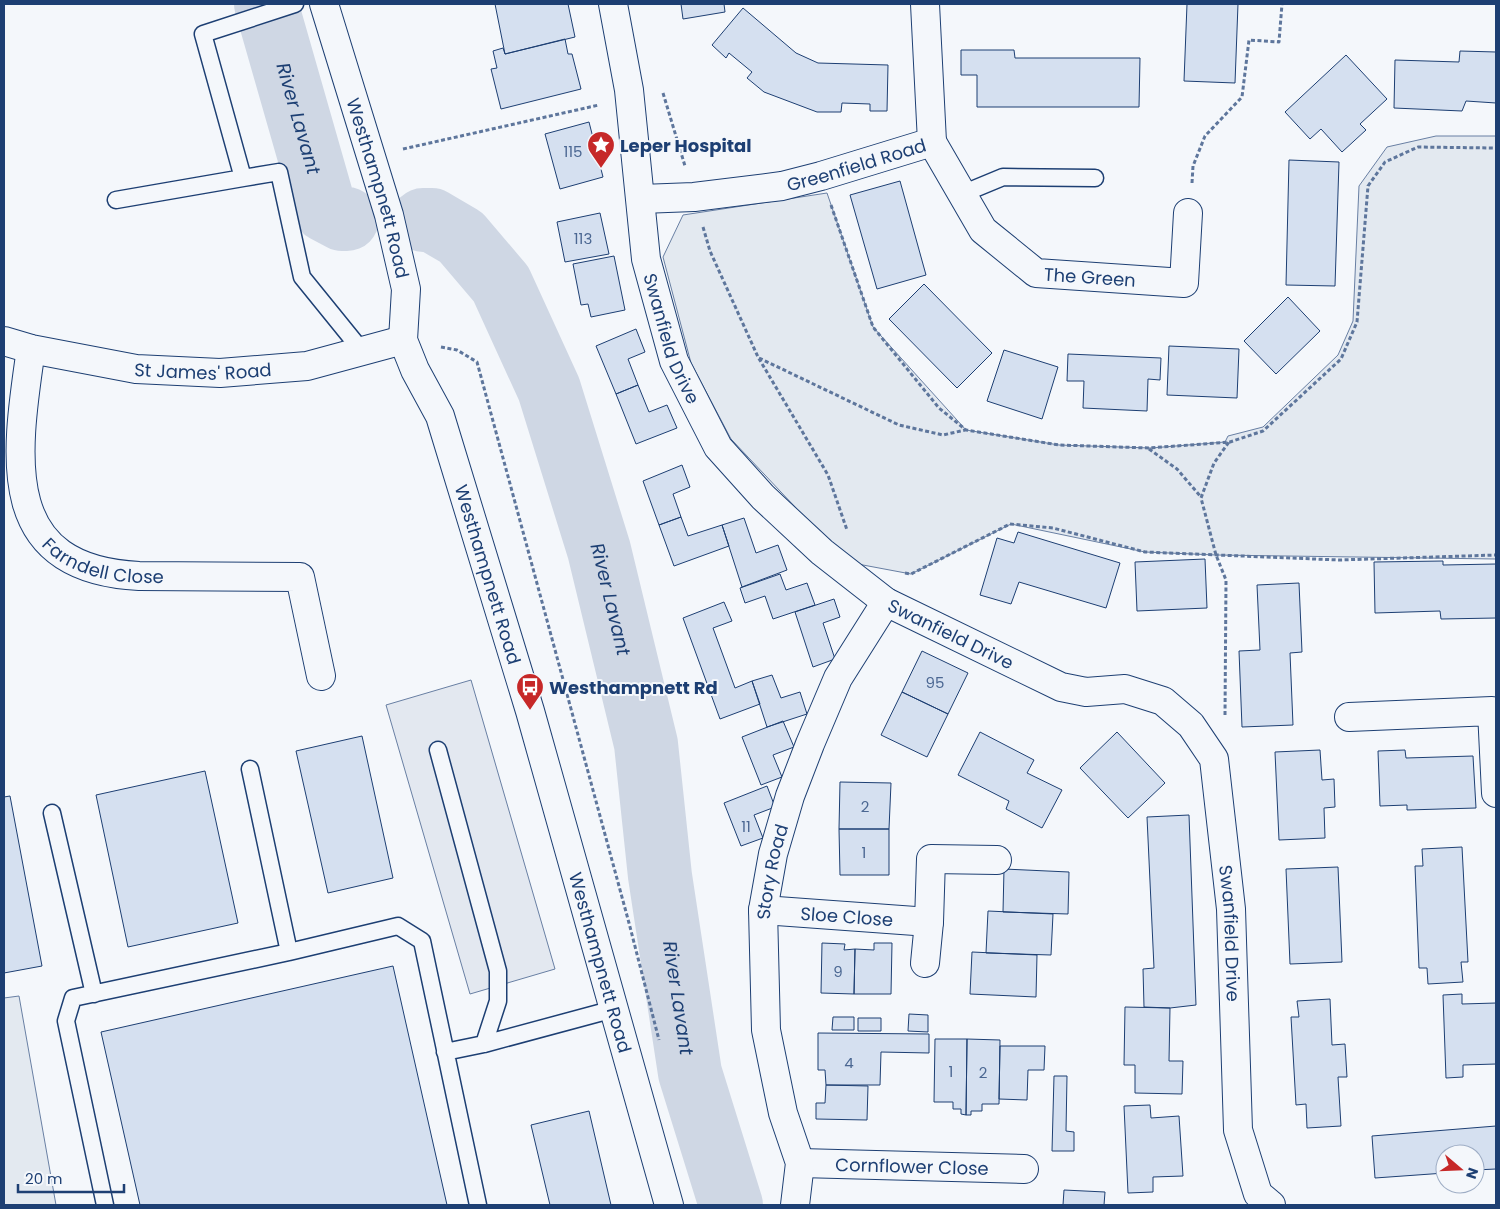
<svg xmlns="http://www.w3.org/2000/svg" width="1500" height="1209" font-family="Poppins,sans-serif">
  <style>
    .green { fill: #e3e9f0; stroke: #687fa3 }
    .parking { fill: #e3e8f0; stroke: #687fa3 }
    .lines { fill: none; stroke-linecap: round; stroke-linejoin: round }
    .river { stroke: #cfd7e4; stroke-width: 64 }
    .building { fill: #d5e0f0; stroke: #1d3f73 }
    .lane-casing { stroke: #1d3f73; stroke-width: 19 }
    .street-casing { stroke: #1d3f73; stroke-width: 30 }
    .secondary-casing { stroke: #1d3f73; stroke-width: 30 }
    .primary-casing { stroke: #1d3f73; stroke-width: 30 }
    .path { stroke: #5e769c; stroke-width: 3; stroke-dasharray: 4 2.5; stroke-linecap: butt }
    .lane { stroke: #f4f7fb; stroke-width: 16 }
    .street { stroke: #f4f7fb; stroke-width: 28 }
    .secondary { stroke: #f4f7fb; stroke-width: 28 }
    .primary { stroke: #f4f7fb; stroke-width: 28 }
    .labels { text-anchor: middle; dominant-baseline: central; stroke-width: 4; stroke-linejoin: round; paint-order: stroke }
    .number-label { font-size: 15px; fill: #4b6792 }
    .poi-label { font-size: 18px; font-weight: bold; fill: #1d3f73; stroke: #f4f7fb; text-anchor: start }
    .street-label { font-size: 18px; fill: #1d3f73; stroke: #f4f7fb }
    .water-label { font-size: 19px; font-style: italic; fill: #1d3f73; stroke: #f4f7fb }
  </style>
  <rect width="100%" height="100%" fill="#f4f7fb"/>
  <path class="green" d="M1436 136H1496V559L1216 555 1145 552 1011 524 911 574 847 562 731 439 691 363 663 257 683 215 827 193 873 327 966 430 1059 445 1151 448 1225 442 1228 436 1263 427 1338 355 1353 321 1359 186 1387 147Z
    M19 996 56 1205H4V998Z"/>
  <path class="parking" d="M471 680 555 969 470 994 386 705Z"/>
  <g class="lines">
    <g class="river">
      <path id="s1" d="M266 4 325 210 342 219H347"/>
      <path id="s2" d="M423 220H432L461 237 501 284 549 389 599 550 646 744 660 876 690 1073 731 1205"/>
    </g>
  </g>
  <path class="building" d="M495 4H568L575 37 505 54Z
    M681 4H724L725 12 683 19Z
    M1187 4H1238L1235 83 1184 81Z
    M743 8 796 53 818 63 888 65 887 111H870V104L842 103 841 112H817L764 92 747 78 752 72 729 53 726 58 712 45Z
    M565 39 568 54H572L581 89 501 109 491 69 497 68 493 51 503 48 505 54Z
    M961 50H1014L1015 58H1140L1139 107H977V75H961Z
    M1460 51 1496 52V103L1466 101 1462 111 1394 108 1395 60 1459 62Z
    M1346 55 1387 99 1360 124 1366 130 1342 152 1321 129 1310 139 1285 112Z
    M589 122 603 177 560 189 545 134Z
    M1289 160 1339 162 1335 286 1286 285Z
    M900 181 926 275 877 289 850 195Z
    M600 213 609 254 565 262 557 222Z
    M614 256 625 310 591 317 588 304 581 305 573 264Z
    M924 284 992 353 957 388 889 319Z
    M1288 297 1320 331 1276 374 1244 341Z
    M636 329 645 352 628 359 638 385 616 394 596 346Z
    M1169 346 1239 349 1237 398 1167 395Z
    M1004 350 1058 367 1042 419 987 401Z
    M1068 354 1161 358 1160 380 1148 379 1147 411 1083 408 1084 381H1067Z
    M638 385 649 412 667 405 677 428 636 444 616 394Z
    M682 465 690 487 673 494 681 517 659 525 643 481Z
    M681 517 688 536 722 525 729 546 674 566 659 525Z
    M744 518 756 553 778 545 787 570 742 587 722 525Z
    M1018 532 1120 563 1106 608 1019 582 1011 604 980 595 997 538 1014 543Z
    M1205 559 1207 608 1137 611 1135 562Z
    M1443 561V565L1496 564V618L1441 619 1440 611 1375 613 1374 562Z
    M780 574 786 590 807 583 815 605 773 619 765 596 745 603 740 588Z
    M1299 583 1302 652 1290 653 1293 725 1242 727 1239 651 1260 650 1257 585Z
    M834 599 840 617 823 623 835 659 813 667 795 612Z
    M724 602 732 621 713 628 735 688 752 681 760 704 720 719 683 618Z
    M922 651 968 673 948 714 902 692Z
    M772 675 781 698 800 692 807 714 767 727 752 681Z
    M902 692 948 714 927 757 881 735Z
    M783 721 794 747 773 755 782 777 761 785 742 737Z
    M980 732 1034 760 1027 773 1062 790 1042 828 1006 809 1009 801 958 775Z
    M1117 732 1165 783 1128 818 1080 768Z
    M362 736 393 878 328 893 296 751Z
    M1320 750 1322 780 1334 779 1335 807 1324 808 1325 838 1279 840 1275 752Z
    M1405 750 1406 758 1473 756 1476 808 1407 810V805L1380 806 1378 751Z
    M205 771 238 923 128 947 96 795Z
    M840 782 891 783 889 829H839Z
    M767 786 775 807 754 815 763 838 741 846 724 803Z
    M10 796 42 966 4 973V797Z
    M1189 815 1196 1005 1170 1008 1144 1007 1143 969 1154 968 1147 817Z
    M839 829H889V875H840Z
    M1462 847 1468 962H1461L1463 982 1428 984 1427 968H1419L1415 866H1423L1422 849Z
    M1338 867 1342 962 1290 964 1286 869Z
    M1004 869 1069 872 1068 914 1003 912Z
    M988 911 1053 914 1051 955 986 953Z
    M822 943 845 944 844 950 855 949 854 994 821 993Z
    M874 943H892L891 994H854L855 949 874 950Z
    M972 952 1037 955 1036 997 970 994Z
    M393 966 447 1205H140L101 1032Z
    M1462 994V1004L1496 1003V1064L1463 1065V1077L1446 1078 1443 995Z
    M1330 999 1332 1045 1345 1044 1347 1077H1338L1341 1126 1307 1128 1306 1104 1296 1105 1291 1017H1299L1297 1001Z
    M1125 1007 1170 1008 1169 1061H1183L1182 1094 1135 1093V1065H1124Z
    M909 1014 928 1015V1032L908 1031Z
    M833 1017H854V1030H832Z
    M858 1018H881V1031H858Z
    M818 1033 929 1034V1053L881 1052 880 1085H826L825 1070H818Z
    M935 1039H967L966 1115 961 1114V1109H953V1102H934Z
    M967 1039 1000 1040 999 1104H982V1111H971V1115H966Z
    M1000 1046H1045L1044 1070H1028L1027 1100 999 1099Z
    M1054 1076H1067L1066 1131 1074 1132V1151H1052Z
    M826 1085 868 1086 867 1120 816 1119V1103H825Z
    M1150 1105 1151 1118 1179 1116 1183 1176 1153 1177V1192L1128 1193 1124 1106Z
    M589 1111 611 1205H550L531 1125Z
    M1496 1126V1169L1475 1170V1154H1445V1173L1375 1178 1372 1136Z
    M1064 1190 1105 1192 1104 1205H1063Z"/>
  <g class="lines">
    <defs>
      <path id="lane" d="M295 4 203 34 243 178 279 172 302 277 362 351
        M962 194 1003 177 1095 178
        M116 200 243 178
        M438 750 498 971V1001L484 1044
        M250 769 289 952
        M52 813 94 994
        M445 1052 484 1044 614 1009
        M105 1205 66 1021 73 998 289 952 398 926 422 941 478 1205"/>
      <g id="street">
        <path id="s3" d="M613 4 629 90 646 259 674 361 718 447 763 497 822 552 886 602 1061 687 1086 692 1125 689 1163 701 1191 725 1214 759 1231 909 1238 1130 1258 1194 1271 1205"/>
        <path id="s4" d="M932 142 983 230 1036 273 1184 283 1188 213"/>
        <path id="s5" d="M641 199 694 197 782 186 821 176 932 142 925 4"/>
        <path id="s6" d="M31 349C14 463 0 569 139 576L300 577 321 676"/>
        <path d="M1349 717 1492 711 1496 793"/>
        <path id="s7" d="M763 910 929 922"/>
        <path d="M925 963 929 922 931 859 997 860"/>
        <path id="s8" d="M800 1163 1024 1169"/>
        <path id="s9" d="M795 1205 800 1163 783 1113 766 1030 763 910 773 854 790 796 810 744 838 678 886 602"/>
      </g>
      <g id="secondary">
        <path id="s10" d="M4 341 31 349 136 369 220 373 307 366 403 340"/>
      </g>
      <g id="primary">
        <path id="s11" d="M324 4 389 215 406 289 403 340 415 370 440 416 530 711 669 1205"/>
      </g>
    </defs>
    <use href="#lane" class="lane-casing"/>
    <use href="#street" class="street-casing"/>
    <use href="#secondary" class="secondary-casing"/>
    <use href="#primary" class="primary-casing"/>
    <path class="path" d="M663 93 685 166
      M403 149 599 105
      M1192 183 1193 166 1205 136 1242 97 1249 40 1279 42 1282 4
      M831 205 873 327 939 408 966 430 1059 445 1149 448 1230 442 1263 431 1341 359 1357 322 1368 186 1385 162 1418 147 1496 148
      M703 227 710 251 758 357 828 475 847 530
      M441 347 457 350 477 362 629 923 659 1040
      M759 358 899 425 943 435 965 430
      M1149 449 1177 469 1201 497
      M905 573 911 574 1010 524 1053 528 1145 552 1339 560 1496 555
      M1225 715 1226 580 1216 555 1201 498 1214 463 1229 442"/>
    <use href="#lane" class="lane"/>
    <use href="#street" class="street"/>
    <use href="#secondary" class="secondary"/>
    <use href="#primary" class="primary"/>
  </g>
  <defs>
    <symbol id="sight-pin" viewBox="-11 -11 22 30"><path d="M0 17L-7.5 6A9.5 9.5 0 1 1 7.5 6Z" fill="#c62828" stroke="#f4f7fb"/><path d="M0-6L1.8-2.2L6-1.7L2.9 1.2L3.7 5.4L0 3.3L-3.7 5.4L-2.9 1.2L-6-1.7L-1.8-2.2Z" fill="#fff"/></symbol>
    <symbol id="bus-pin" viewBox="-11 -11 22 30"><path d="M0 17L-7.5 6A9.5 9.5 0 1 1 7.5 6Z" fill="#c62828" stroke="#f4f7fb"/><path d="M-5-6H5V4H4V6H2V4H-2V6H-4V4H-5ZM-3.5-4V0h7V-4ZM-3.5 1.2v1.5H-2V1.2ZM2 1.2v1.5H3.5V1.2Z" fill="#fff"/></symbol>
  </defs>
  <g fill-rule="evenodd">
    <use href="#sight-pin" x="585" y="129" width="32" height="43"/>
    <use href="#bus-pin" x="514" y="671" width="32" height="43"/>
  </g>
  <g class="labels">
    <g class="number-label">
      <text x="573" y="151">115</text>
      <text x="583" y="238">113</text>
      <text x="935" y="682">95</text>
      <text x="865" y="806">2</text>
      <text x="746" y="826">11</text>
      <text x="864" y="852">1</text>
      <text x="838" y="971">9</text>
      <text x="849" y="1062">4</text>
      <text x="951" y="1071">1</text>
      <text x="983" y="1072">2</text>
    </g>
    <g class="poi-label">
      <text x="620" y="145">Leper Hospital</text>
      <text x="549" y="687">Westhampnett Rd</text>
    </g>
    <g class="street-label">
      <text stroke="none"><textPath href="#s5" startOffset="219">Greenfield Road</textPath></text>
      <text stroke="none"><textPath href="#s11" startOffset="192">Westhampnett Road</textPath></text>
      <text stroke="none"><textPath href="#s4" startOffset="224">The Green</textPath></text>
      <text stroke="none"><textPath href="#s3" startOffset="341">Swanfield Drive</textPath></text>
      <text stroke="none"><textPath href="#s10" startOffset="202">St James' Road</textPath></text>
      <text stroke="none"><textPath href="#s6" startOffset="261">Farndell Close</textPath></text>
      <text stroke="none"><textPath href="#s11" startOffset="598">Westhampnett Road</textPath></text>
      <text stroke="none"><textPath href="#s3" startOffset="761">Swanfield Drive</textPath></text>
      <text stroke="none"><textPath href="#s9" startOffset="339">Story Road</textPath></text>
      <text stroke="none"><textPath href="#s7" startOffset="84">Sloe Close</textPath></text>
      <text stroke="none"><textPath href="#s3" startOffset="1241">Swanfield Drive</textPath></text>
      <text stroke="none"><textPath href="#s11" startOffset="1002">Westhampnett Road</textPath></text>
      <text stroke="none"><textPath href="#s8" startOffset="112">Cornflower Close</textPath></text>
    </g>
    <g class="water-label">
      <text stroke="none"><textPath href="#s1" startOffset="119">River Lavant</textPath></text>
      <text stroke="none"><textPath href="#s2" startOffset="439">River Lavant</textPath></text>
      <text stroke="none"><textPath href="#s2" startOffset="844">River Lavant</textPath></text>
    </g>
  </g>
  <rect width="1500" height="1209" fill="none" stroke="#1d3f73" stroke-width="10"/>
  <g transform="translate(1460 1169) rotate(109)"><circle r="24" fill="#f4f7fb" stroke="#9eadc5"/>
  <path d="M0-4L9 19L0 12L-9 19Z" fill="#c62828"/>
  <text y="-8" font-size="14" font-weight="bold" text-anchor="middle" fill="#1d3f73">N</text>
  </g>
  <path d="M18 1184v8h106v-8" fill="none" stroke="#1d3f73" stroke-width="2.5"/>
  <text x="25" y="1184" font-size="15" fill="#1d3f73" stroke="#f4f7fb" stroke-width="4" paint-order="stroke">20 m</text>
</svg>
